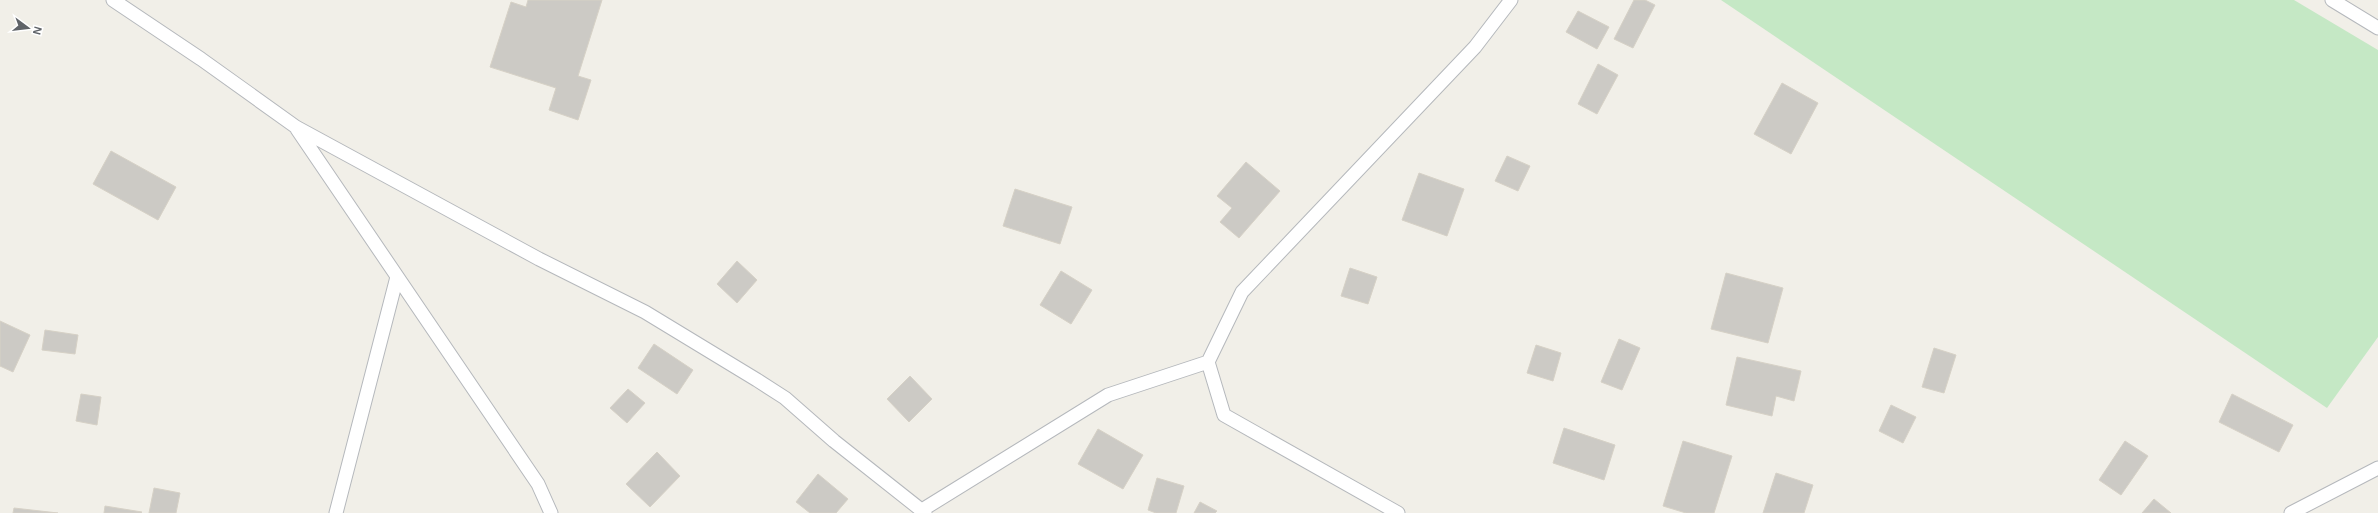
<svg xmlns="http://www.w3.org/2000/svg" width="2378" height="513" font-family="Helvetica,sans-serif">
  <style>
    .green { fill: #c5e8c5 }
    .building { fill: #cccac5; stroke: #d6d1c6 }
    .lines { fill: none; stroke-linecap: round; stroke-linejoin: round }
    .lane-casing { stroke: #b5b8bc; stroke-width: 15 }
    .lane { stroke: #fff; stroke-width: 13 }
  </style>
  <rect width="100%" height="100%" fill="#f1efe8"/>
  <path class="green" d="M1721 0H2294L2378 50V337L2327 408Z"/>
  <path class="building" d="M528 0H602L578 76 591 80 578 120 549 110 556 88 490 67 511 2 526 7Z
    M1634 0H1645L1655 5 1633 48 1614 39Z
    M1578 11 1609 27 1597 49 1566 32Z
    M1598 64 1618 75 1597 114 1578 104Z
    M1782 83 1818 103 1791 154 1754 134Z
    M111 151 176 187 158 220 93 184Z
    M1507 156 1530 166 1518 191 1495 181Z
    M1246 162 1280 191 1239 238 1220 222 1232 208 1217 196Z
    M1419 173 1464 189 1447 236 1402 220Z
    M1015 189 1072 207 1060 244 1003 226Z
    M737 261 757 280 737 303 717 284Z
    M1350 268 1377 277 1368 304 1341 296Z
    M1061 271 1092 290 1071 324 1040 305Z
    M1726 273 1783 288 1768 343 1711 329Z
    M0 321 30 335 13 372 0 366Z
    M45 330 78 335 75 354 42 350Z
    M1619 339 1640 348 1622 390 1601 382Z
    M654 344 693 370 677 394 638 368Z
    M1536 345 1561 353 1553 381 1527 373Z
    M1934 348 1956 355 1944 393 1922 387Z
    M1737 357 1801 371 1794 401 1776 396 1772 416 1726 405Z
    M910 376 932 399 909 422 887 399Z
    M628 389 645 403 627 423 610 408Z
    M81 394 101 397 97 425 76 421Z
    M2232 394 2293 425 2279 452 2219 422Z
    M1891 405 1916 417 1903 443 1879 431Z
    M1564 428 1615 445 1604 480 1553 463Z
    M1098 429 1143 455 1123 489 1078 464Z
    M1683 441 1732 456 1714 513H1686L1663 506Z
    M2125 441 2148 456 2121 495 2099 480Z
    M657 452 680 476 650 507 626 484Z
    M1776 473 1813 485 1804 513H1763Z
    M818 474 848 499 836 513H810L796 502Z
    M1157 478 1184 486 1176 513H1156L1148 510Z
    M154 488 180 493 176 513H149Z
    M2154 499 2171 513H2142Z
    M1200 502 1217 511 1215 513H1194Z
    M105 506 142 512 141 513H104Z
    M14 508 58 513H13Z"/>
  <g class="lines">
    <defs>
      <path id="lane" d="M113 0 201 59 296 127 539 259 645 312 757 380 785 398 834 441 925 513
        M2332 0 2378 28
        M297 129 538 484 551 513
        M922 510 1108 395 1208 362
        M336 513 397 277
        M1398 513 1224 415 1208 362 1242 292 1475 47 1511 0
        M2291 513 2378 468"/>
    </defs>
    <use href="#lane" class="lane-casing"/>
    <use href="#lane" class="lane"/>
  </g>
  <g transform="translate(28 28) rotate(105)" stroke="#ffffff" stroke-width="3" paint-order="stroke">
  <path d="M0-3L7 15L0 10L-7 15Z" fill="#5f6368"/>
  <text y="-6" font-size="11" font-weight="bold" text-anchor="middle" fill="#5f6368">N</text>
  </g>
</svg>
